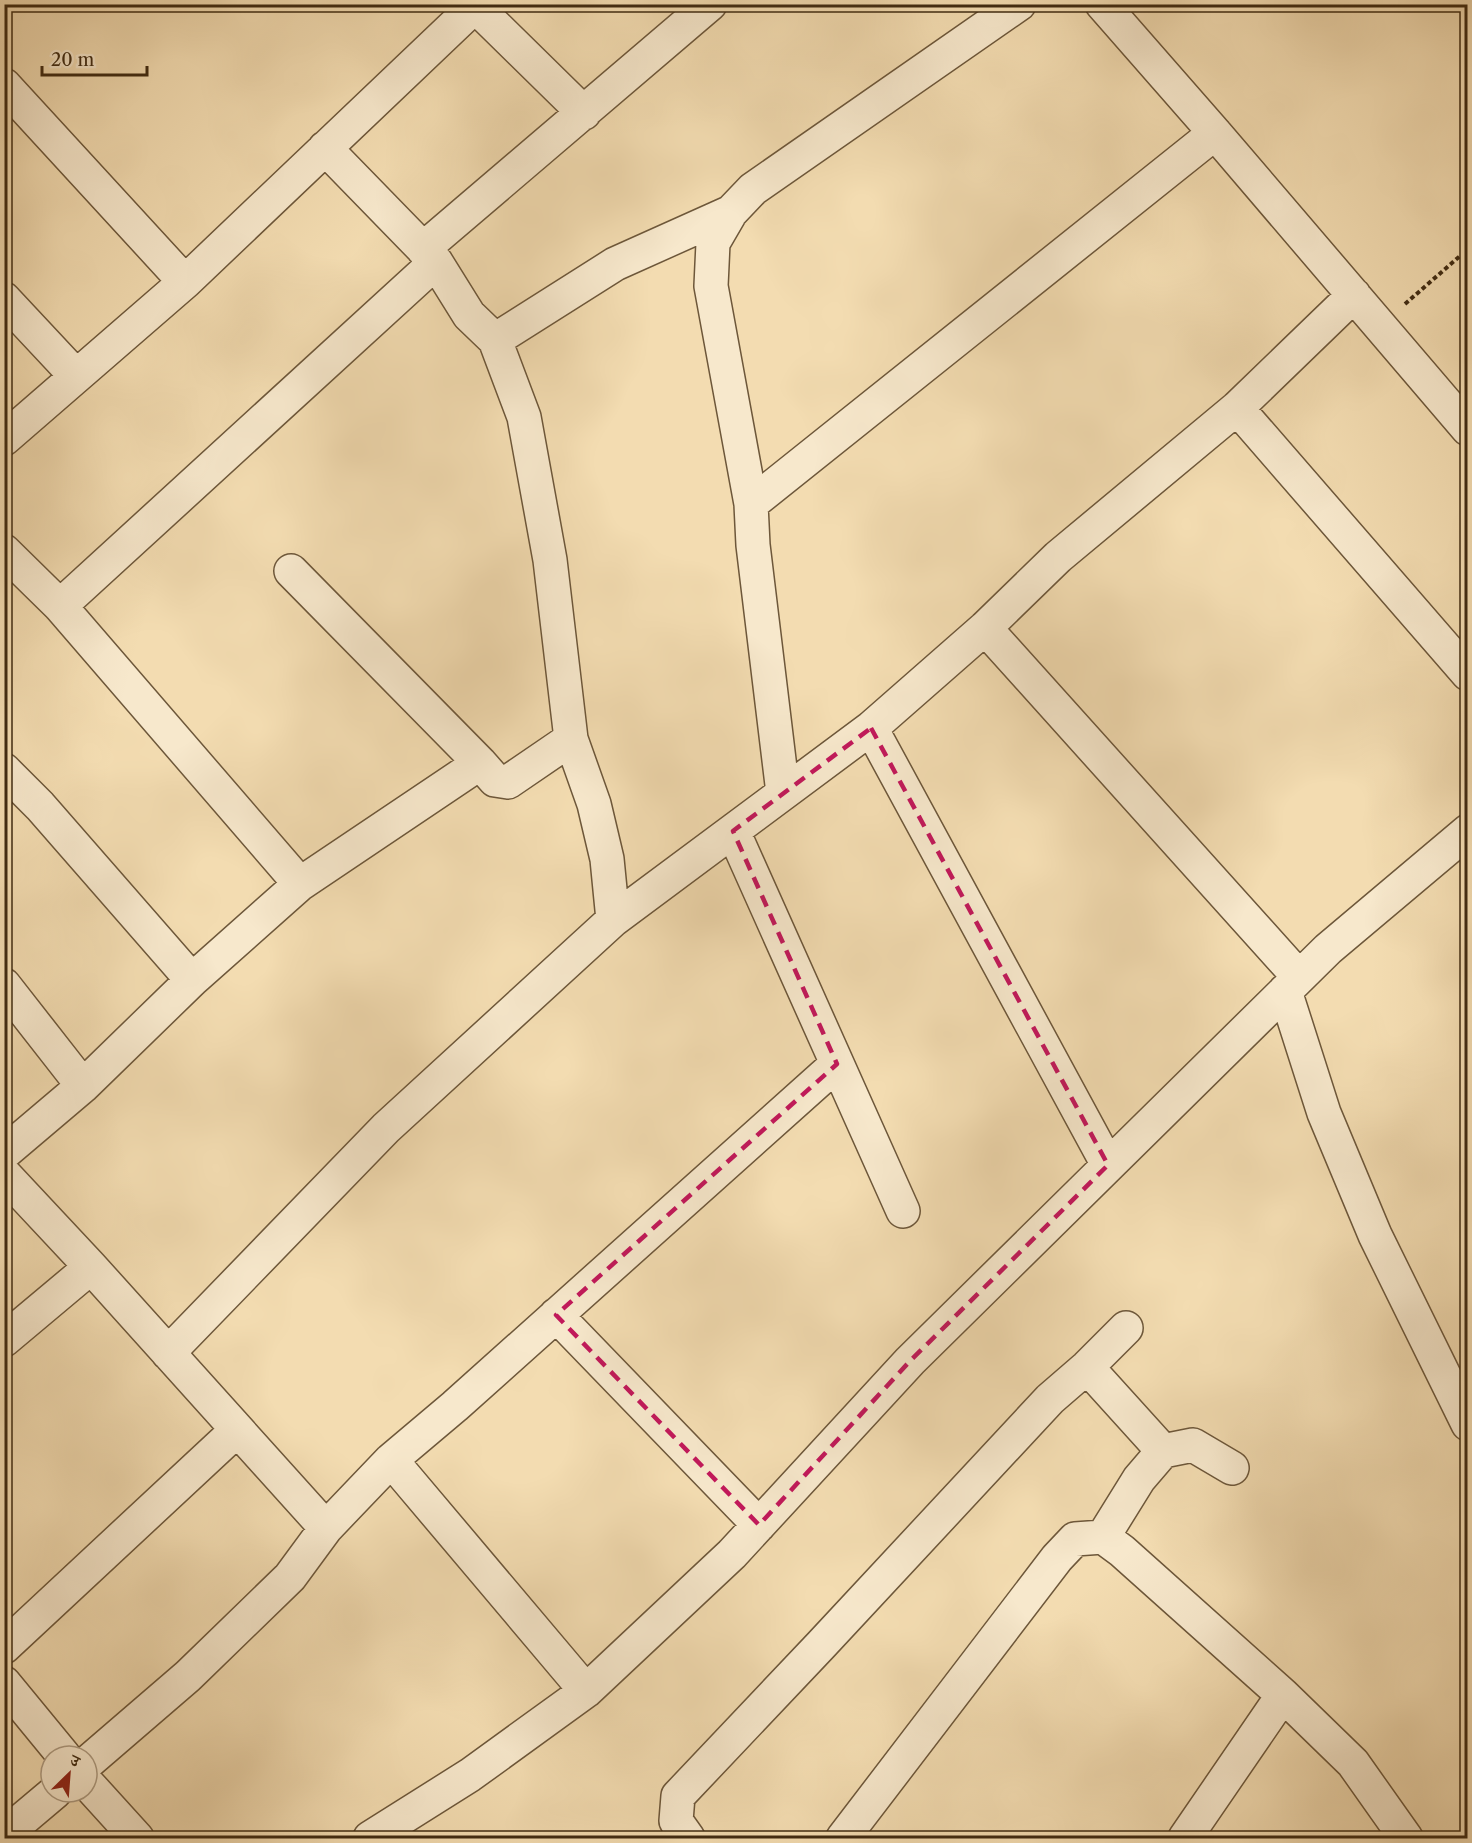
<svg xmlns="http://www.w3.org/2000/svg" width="1472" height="1843" font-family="'Libre Caslon Text','Noto Serif Devanagari',serif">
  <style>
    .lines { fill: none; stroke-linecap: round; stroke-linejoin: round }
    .minor-casing { stroke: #6d573a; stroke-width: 36 }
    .path { stroke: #402b12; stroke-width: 4; stroke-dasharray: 4.5 3; stroke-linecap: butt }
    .minor { stroke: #f7e8cc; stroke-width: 33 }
    .marked { fill: none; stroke: #c2185b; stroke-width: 4.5; stroke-dasharray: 12 8; stroke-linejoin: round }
  </style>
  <rect width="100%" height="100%" fill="#f3dcb1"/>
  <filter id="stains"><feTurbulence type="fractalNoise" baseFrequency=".00333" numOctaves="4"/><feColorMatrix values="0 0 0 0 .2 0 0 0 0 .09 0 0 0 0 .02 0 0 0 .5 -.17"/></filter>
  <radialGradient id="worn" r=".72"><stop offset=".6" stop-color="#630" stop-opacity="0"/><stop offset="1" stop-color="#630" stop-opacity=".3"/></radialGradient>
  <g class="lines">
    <defs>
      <path id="minor" d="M1102 4 1215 133 1468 429
        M475 6 584 113
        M4 85 185 282
        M325 148 436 262 469 315 495 340 524 417 550 560 571 739 594 804 607 859 613 920
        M423 249 710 4
        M4 299 76 376
        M495 340 615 264 731 212
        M1237 408 1468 674
        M4 439 185 282 477 4
        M751 504 1215 133
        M4 551 60 606 300 884
        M291 571 480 763 495 780 508 782 571 739
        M60 606 436 262
        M985 628 1299 977
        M871 728 1108 1165
        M4 770 40 806 192 980
        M783 793 753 545 751 504 711 286 713 243 731 212 753 189 1019 4
        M733 831 903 1211
        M4 985 83 1086
        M1285 991 1324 1113 1375 1235 1468 1424
        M4 1153 83 1086 192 980 300 884 480 763
        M4 1174 91 1267 326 1528 290 1577 188 1676 87 1763
        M556 1315 759 1525
        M4 1340 91 1267
        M168 1353 386 1128 613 920 871 728 985 628 1058 557 1237 408 1354 295
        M1087 1367 1163 1451
        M391 1460 586 1691
        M326 1528 391 1460 455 1406 837 1064
        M1103 1537 1139 1479 1163 1451 1193 1445 1232 1468
        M4 1647 237 1430
        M4 1683 64 1756
        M87 1783 137 1838
        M4 1835 55 1792
        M370 1838 470 1775 586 1691 732 1554 910 1361 1328 949 1468 831
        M688 1838 676 1821 678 1796 821 1645 1050 1399 1087 1367 1126 1328
        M843 1838 1057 1558 1075 1539 1103 1537 1122 1551 1283 1695 1353 1763 1406 1838
        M1185 1838 1283 1695"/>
    </defs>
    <use href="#minor" class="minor-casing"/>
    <path class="path" d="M1405 304 1468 249"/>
    <use href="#minor" class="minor"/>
  </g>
  <path class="marked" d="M871 728 1108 1165 910 1361 759 1525 556 1315 837 1064 733 831Z"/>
  <rect width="1472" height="1843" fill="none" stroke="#f3dcb1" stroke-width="24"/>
  <rect x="6" y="6" width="1460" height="1831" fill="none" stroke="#402b12" stroke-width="3"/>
  <rect x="12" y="12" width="1448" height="1819" fill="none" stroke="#402b12" stroke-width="1.5"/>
  <g transform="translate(69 1774) rotate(25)"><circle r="28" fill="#f7e8cc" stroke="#ae9c82" stroke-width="1.5"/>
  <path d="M0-4.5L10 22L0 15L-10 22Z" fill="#8f2418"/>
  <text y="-9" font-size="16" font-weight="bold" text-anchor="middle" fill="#402b12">उ</text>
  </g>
  <path d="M42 66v9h105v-9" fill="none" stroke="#402b12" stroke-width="3"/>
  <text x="51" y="66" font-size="18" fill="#402b12" stroke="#f7e8cc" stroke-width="4.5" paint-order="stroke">20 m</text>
  <rect width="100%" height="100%" filter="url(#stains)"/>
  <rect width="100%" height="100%" fill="url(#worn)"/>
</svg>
